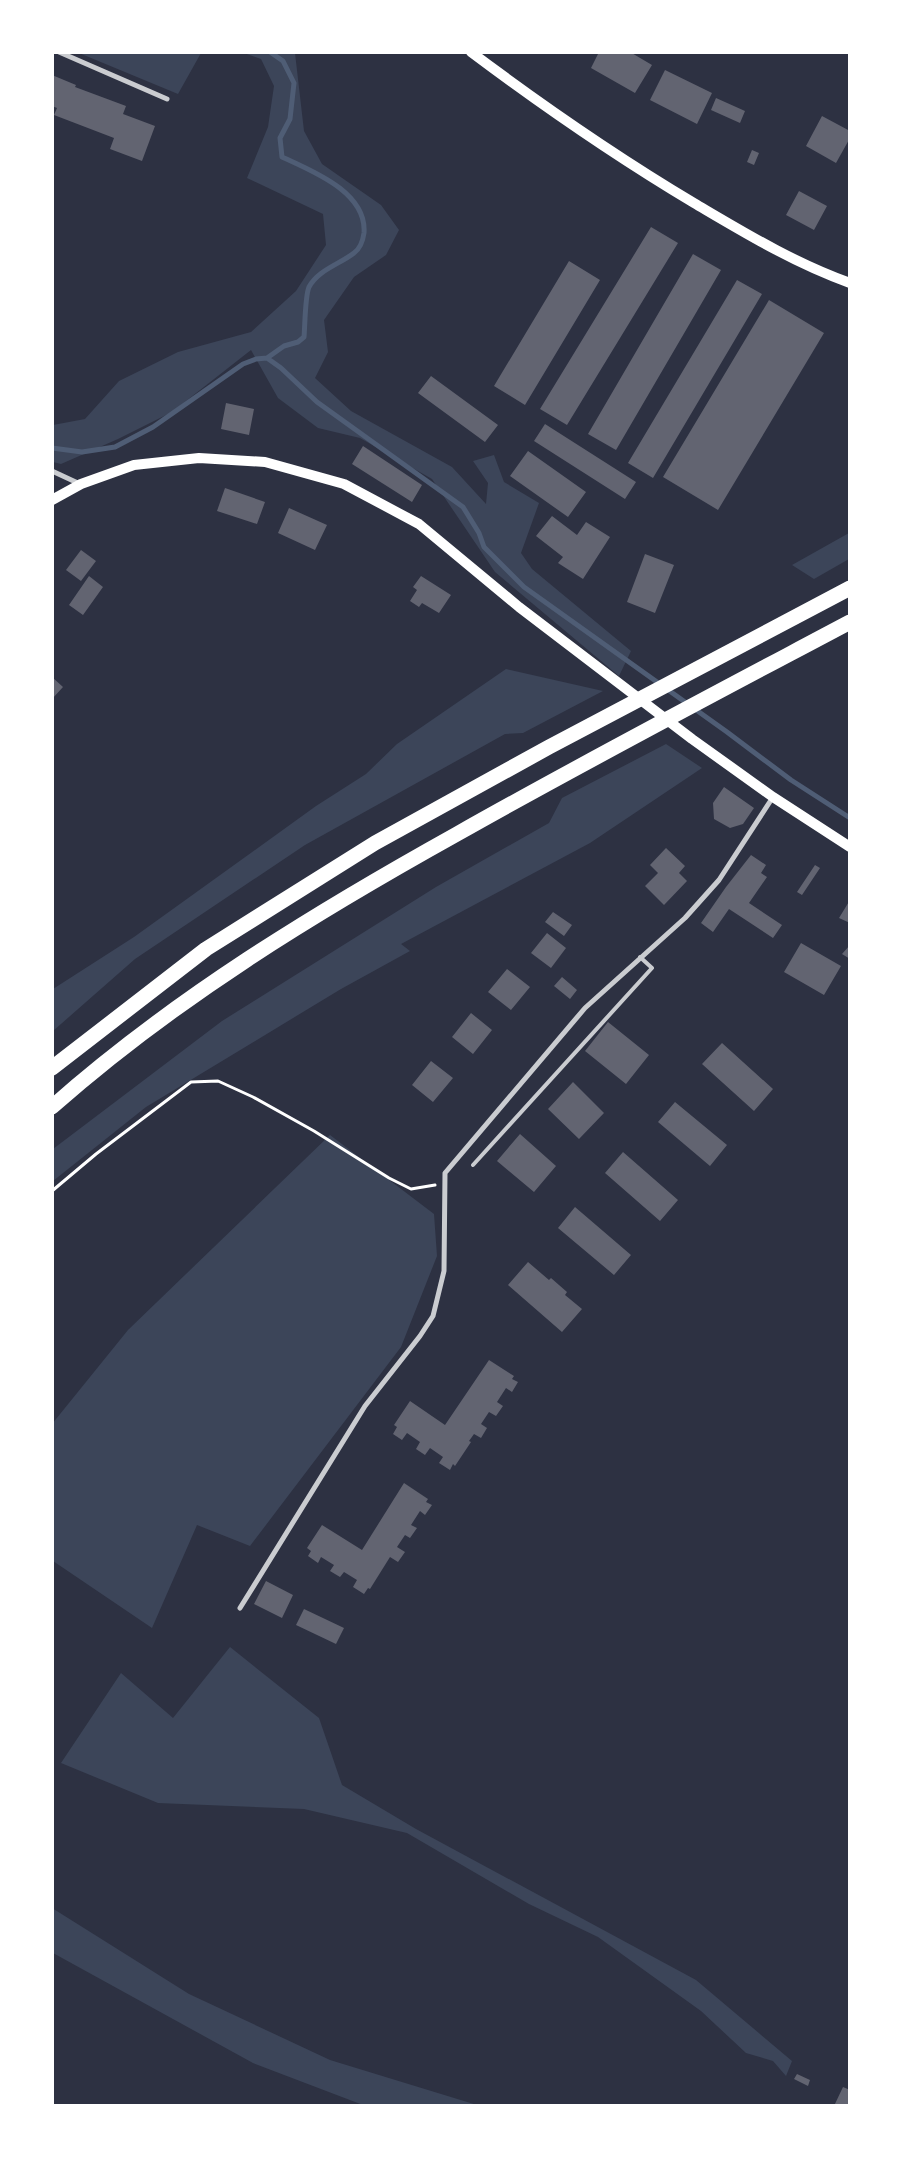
<svg xmlns="http://www.w3.org/2000/svg" width="902" height="2158" font-family="'PT Serif',serif">
  <style>
    .green { fill: #3c4559 }
    .lines { fill: none; stroke-linecap: round; stroke-linejoin: round }
    .stream { stroke: #4f5d75; stroke-width: 5 }
    .building { fill: #626471 }
    .path { stroke: #fff; stroke-width: 3 }
    .service { stroke: #caccd0; stroke-width: 4 }
    .minor { stroke: #caccd0; stroke-width: 5 }
    .secondary { stroke: #fff; stroke-width: 10 }
    .motorway { stroke: #fff; stroke-width: 15 }
  </style>
  <rect width="100%" height="100%" fill="#2d3142"/>
  <path class="green" d="M79 53H201L178 94Z
    M244 53H295L304 131 322 164 381 205 399 230 386 255 354 277 324 320 328 352 315 378 351 411 452 467 486 504 488 483 473 461 494 455 504 482 539 503 521 553 532 569 631 651 619 676 495 572 432 479 360 438 318 428 278 398 251 350 172 412 118 439 61 464 53 462V425L85 419 119 381 178 352 251 332 296 291 326 245 323 214 247 178 268 127 274 86 261 59Z
    M849 533V559L814 579 792 565Z
    M506 669 603 691 523 733 505 734 305 845 135 959 53 1031V989L134 937 316 806 366 774 397 744Z
    M666 744 702 768 590 843 401 944 410 951 341 989 146 1107 53 1181V1149L222 1021 436 887 549 823 562 798Z
    M330 1135 434 1214 437 1256 401 1347 250 1546 197 1525 152 1628 53 1561 52 1424 128 1330Z
    M230 1647 319 1718 342 1785 416 1829 696 1980 792 2061 786 2076 773 2061 746 2053 701 2011 598 1937 529 1904 407 1833 304 1809 158 1803 61 1763 121 1673 173 1718Z
    M52 1908 189 1994 330 2060 477 2105H363L253 2063 53 1953Z"/>
  <g class="lines">
    <path class="stream" d="M267 358 284 346 298 342 304 337C305 326 305 296 309 287 318 270 340 264 354 253 361 248 363 240 364 233 367 192 312 171 282 157L280 138 290 119 294 83 283 61 270 52
      M52 448 82 452 115 447 153 427 243 364 256 359 267 358 281 368 317 402 463 507 479 533 484 547 524 587 727 732 791 780 850 818"/>
  </g>
  <path class="building" d="M599 52H630L652 65 635 93 591 68Z
    M665 70 712 93 697 124 650 100Z
    M52 75 76 85 75 87 126 106 123 114 155 126 142 161 110 149 114 138 54 115 57 108 52 106Z
    M716 98 745 111 740 123 711 110Z
    M822 116 850 131V138L836 163 806 146Z
    M752 150 759 153 754 165 747 162Z
    M799 191 827 206 814 230 786 215Z
    M651 227 678 243 567 425 540 409Z
    M693 254 721 270 616 450 588 434Z
    M569 261 600 280 525 405 494 386Z
    M737 280 762 294 653 478 628 463Z
    M769 300 824 333 718 510 663 477Z
    M431 376 498 425 485 442 418 393Z
    M226 403 254 409 249 435 221 429Z
    M545 424 636 482 625 499 534 441Z
    M363 446 422 485 412 502 352 464Z
    M528 451 586 492 568 517 510 476Z
    M225 488 265 502 257 524 217 511Z
    M289 508 327 525 315 550 278 533Z
    M552 516 577 535 586 522 610 537 583 579 558 563 563 557 536 536Z
    M81 550 96 561 81 581 66 570Z
    M645 554 674 565 655 613 627 602Z
    M89 576 103 587 83 615 69 605Z
    M421 576 451 595 439 613 422 603 419 607 410 601 417 590 413 587Z
    M52 677 63 687 52 699Z
    M724 787 754 808 743 824 730 828 714 819 713 803Z
    M666 848 685 866 679 873 687 881 664 905 645 886 658 873 650 865Z
    M751 855 766 865 761 873 767 877 749 903 782 925 773 938 729 909 713 932 701 923 726 887Z
    M815 865 820 868 802 895 797 892Z
    M850 900V923L839 918Z
    M553 912 572 925 564 936 545 922Z
    M547 933 566 948 551 968 531 953Z
    M801 943 841 966 824 995 784 972Z
    M850 945V959L842 954Z
    M507 969 530 987 511 1010 488 992Z
    M562 977 577 990 570 999 554 986Z
    M471 1013 492 1030 473 1054 452 1037Z
    M608 1022 649 1055 626 1084 585 1051Z
    M722 1043 773 1089 754 1111 702 1064Z
    M431 1061 453 1078 433 1102 412 1085Z
    M573 1082 604 1113 579 1139 548 1109Z
    M675 1102 727 1145 710 1166 658 1122Z
    M520 1134 556 1166 534 1192 497 1161Z
    M623 1152 678 1200 660 1221 605 1173Z
    M575 1207 631 1255 614 1275 558 1228Z
    M528 1262 549 1280 551 1278 567 1292 565 1295 582 1309 562 1332 508 1285Z
    M489 1360 514 1376 512 1379 518 1382 512 1392 506 1388 497 1402 503 1406 496 1416 489 1412 481 1424 487 1428 481 1438 474 1434 469 1441 471 1442 455 1466 453 1464 450 1470 439 1463 443 1457 430 1448 425 1455 416 1449 420 1442 407 1433 402 1440 393 1434 397 1427 394 1425 410 1401 445 1425Z
    M404 1483 428 1499 426 1502 432 1505 425 1515 420 1511 411 1525 417 1528 410 1538 405 1535 397 1547 405 1552 398 1562 390 1557 370 1589 368 1588 364 1594 353 1587 357 1580 344 1572 340 1577 330 1571 334 1565 321 1557 318 1563 308 1556 311 1551 307 1548 322 1525 362 1550Z
    M266 1581 293 1595 282 1618 254 1604Z
    M304 1609 344 1628 336 1644 296 1625Z
    M797 2074 810 2080 808 2086 794 2079Z
    M843 2087 850 2090V2101L847 2106H834Z"/>
  <g class="lines">
    <path class="path" d="M52 1191 96 1154 191 1082 218 1081 253 1097 314 1131 389 1178 411 1189 435 1185"/>
    <path class="service" d="M473 1165 652 968 640 957"/>
    <path class="minor" d="M59 52 167 99
      M52 471 80 484
      M240 1608 365 1406 420 1336 433 1316 444 1271 445 1173 585 1008 685 918 719 880 773 797"/>
    <path class="secondary" d="M471 52C543 106 617 157 694 203 745 233 794 263 850 283
      M52 500 81 484 134 465 199 458 265 462 344 484 419 524 519 607 692 739 773 797 850 847"/>
    <path class="motorway" d="M52 1068 206 949 375 843 549 747 850 588
      M52 1107C174 999 315 913 457 834 586 761 718 692 850 622"/>
  </g>
  <rect width="902" height="2158" fill="none" stroke="#ffffff" stroke-width="108"/>
</svg>
